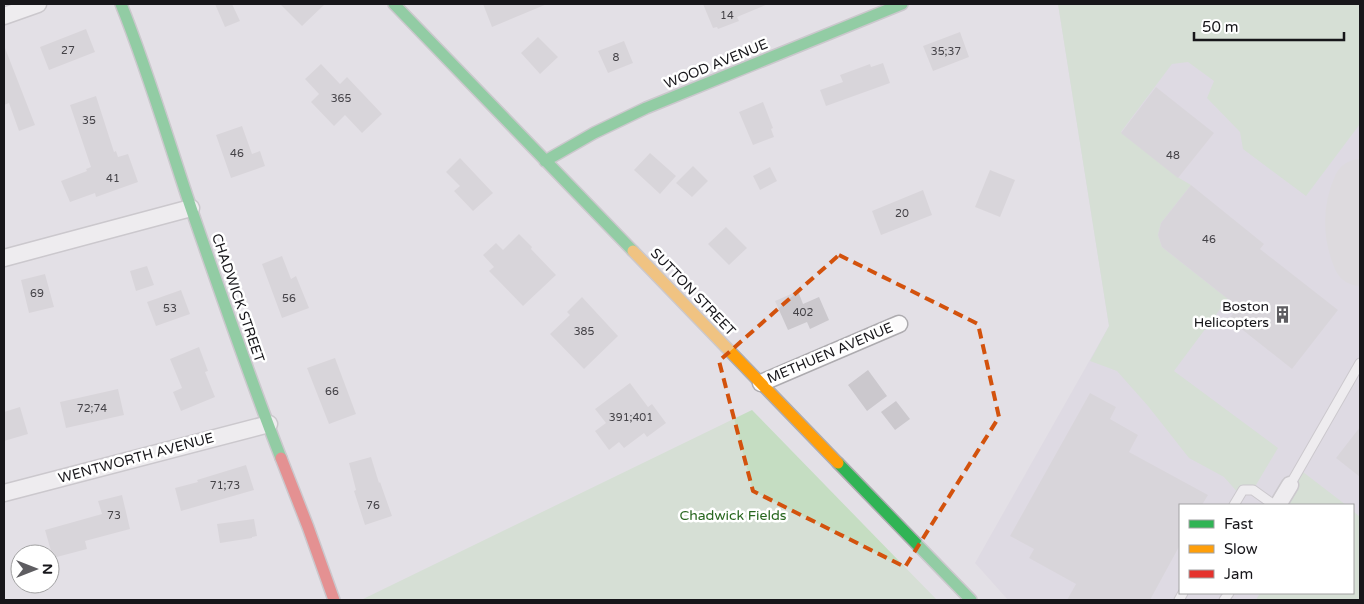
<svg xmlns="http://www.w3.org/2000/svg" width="1364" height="604" font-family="'Varela Round',sans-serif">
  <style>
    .built { fill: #d8d3e0; fill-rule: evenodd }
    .green { fill: #c5ddc2 }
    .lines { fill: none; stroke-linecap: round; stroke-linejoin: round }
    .taxiway { stroke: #d4d3d6; stroke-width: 54 }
    .building { fill: #cbc8cd }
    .lane-casing { stroke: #adabaf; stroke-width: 11 }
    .street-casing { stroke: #adabaf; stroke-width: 19 }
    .fast-casing { stroke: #adabaf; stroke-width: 14 }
    .slow-casing { stroke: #adabaf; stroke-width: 14 }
    .jam-casing { stroke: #adabaf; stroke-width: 14 }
    .lane { stroke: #fbfafb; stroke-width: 9 }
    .street { stroke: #fbfafb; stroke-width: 16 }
    .fast { stroke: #30b455; stroke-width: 11 }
    .slow { stroke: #ff9f0a; stroke-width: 11 }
    .jam { stroke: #e5322d; stroke-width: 11 }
    .marked { fill: none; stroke: #d3520d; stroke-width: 4; stroke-dasharray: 10 6; stroke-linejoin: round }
    .labels { text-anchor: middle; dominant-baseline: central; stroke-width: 5; stroke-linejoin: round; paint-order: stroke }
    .number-label { font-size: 11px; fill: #444247 }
    .street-label { font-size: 14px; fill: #17161a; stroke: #fff }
    .poi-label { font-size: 14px; fill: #17161a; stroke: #fff; text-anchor: end }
    .park-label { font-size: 14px; fill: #28671f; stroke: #fff }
  </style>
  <rect width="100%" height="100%" fill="#e3e0e6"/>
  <path class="built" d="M1058 4H1360V600H1008L975 563 1109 326ZM1180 505H1353V593H1180Z"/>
  <path class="green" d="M1058 4H1360V124L1306 196 1243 149 1240 132 1207 98 1214 81 1188 62 1172 64 1121 132 1179 178 1191 185 1161 223 1158 235 1162 247 1223 295 1232 293 1174 371 1278 448 1253 490 1240 495 1224 477 1189 458 1148 406 1117 371 1090 361 1109 326Z
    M752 410 937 600H361Z
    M1303 472 1346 505H1278Z
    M1353 511 1360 517V600H1256L1260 593H1353Z"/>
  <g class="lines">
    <path class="taxiway" d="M1360 186C1349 210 1350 236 1360 259"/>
  </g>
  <path class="building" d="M215 4H232L240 21 225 27Z
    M280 4H325L302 26Z
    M483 4H547L492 27Z
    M703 4H768L737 17 739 21 718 29 717 27 713 28Z
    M86 29 95 52 49 70 40 47Z
    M960 32 969 57 933 71 923 46Z
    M538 37 558 57 540 74 521 53Z
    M624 41 633 63 608 73 598 51Z
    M4 48H5L35 125 19 131 9 103 4 105Z
    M883 63 890 83 826 106 820 90 843 82 840 75 870 64 871 67Z
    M321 64 340 84 347 77 382 114 362 133 345 115 334 126 311 102 319 94 305 79Z
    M1156 87 1214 133 1178 178 1121 133Z
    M96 96 114 152 116 151 118 157 128 154 138 182 96 197 95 193 70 202 61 181 87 171 86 169 91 167 70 105Z
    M763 102 773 128 771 129 774 137 753 145 739 112Z
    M242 126 252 154 260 151 265 166 231 178 216 135Z
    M650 153 676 176 660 194 634 170Z
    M460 158 493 193 473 211 454 191 460 186 446 172Z
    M693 166 708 181 692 197 676 183Z
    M770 167 777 181 760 190 753 176Z
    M990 170 1015 180 1000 217 975 207Z
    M1191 185 1264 244 1260 249 1338 310 1292 369 1229 319 1238 307 1162 247 1158 235 1161 223Z
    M923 190 932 215 881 235 872 211Z
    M726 227 747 248 729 265 708 244Z
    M519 234 532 247 531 249 556 275 523 306 489 271 494 267 483 255 496 243 503 250Z
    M282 256 291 279 296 276 309 308 282 318 262 264Z
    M147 266 154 285 136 291 130 271Z
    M45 274 54 307 29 313 21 280Z
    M181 290 190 314 156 326 147 302Z
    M798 291 803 304 819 297 829 320 810 329 807 322 788 330 775 301Z
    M582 297 618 336 584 369 550 334 570 315 567 312Z
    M199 347 208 371 205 372 215 397 181 411 173 392 182 388 170 359Z
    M335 358 356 414 329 424 307 368Z
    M868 370 887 396 867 411 848 385Z
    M630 383 648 407 652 404 666 423 647 437 644 433 624 448 619 442 609 450 595 431 606 423 595 409Z
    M118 389 124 415 66 428 60 402Z
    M1090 393 1116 407 1110 419 1138 435 1129 452 1208 495 1202 505H1180V545L1150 600H1067L1076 584 1029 558 1034 549 1010 536Z
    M896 401 910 419 895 430 881 412Z
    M20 407 28 434 4 441V412Z
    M1360 427V477L1336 458Z
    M371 457 379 483 380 482 392 516 365 525 354 491 356 490 349 463Z
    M246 465 254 490 181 511 175 488 198 482 197 480Z
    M122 495 130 529 85 541 87 549 53 558 45 530 102 514 98 501Z
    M254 519 257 536 252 537V538L220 543 217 524Z"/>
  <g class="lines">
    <defs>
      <path id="lane" d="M1290 485 1360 363
        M1234 505 1243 490H1253L1274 505
        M1179 600 1183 593
        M1224 600 1229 593"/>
      <path id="street" d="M4 16 38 4
        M4 258 191 208
        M761 383 899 324
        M4 493 269 424
        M1278 505 1290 485"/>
      <path id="fast" d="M121 4C148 71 168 140 191 208 220 292 249 376 281 458
        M394 4 633 251
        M545 161 594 133 646 108 902 4
        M838 463 971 600"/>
      <path id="slow" d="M633 251 838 463"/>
      <path id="jam" d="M281 458 308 527 334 600"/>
    </defs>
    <use href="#lane" class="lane-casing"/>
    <use href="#street" class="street-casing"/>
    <use href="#fast" class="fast-casing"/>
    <use href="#slow" class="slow-casing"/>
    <use href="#jam" class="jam-casing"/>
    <use href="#lane" class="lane"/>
    <use href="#street" class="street"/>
    <use href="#fast" class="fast"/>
    <use href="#slow" class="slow"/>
    <use href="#jam" class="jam"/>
  </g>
  <path d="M0 0H1364V604H0ZM839 255 978 324 999 417 905 567 753 491 719 361Z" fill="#e3e0e6" fill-opacity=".55" fill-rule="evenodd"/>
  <path class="marked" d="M839 255 978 324 999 417 905 567 753 491 719 361Z"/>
  <defs>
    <symbol id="building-bare" viewBox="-9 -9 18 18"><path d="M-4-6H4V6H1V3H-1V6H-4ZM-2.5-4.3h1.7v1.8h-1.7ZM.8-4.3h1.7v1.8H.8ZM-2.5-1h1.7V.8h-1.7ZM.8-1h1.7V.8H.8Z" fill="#5e5d61" stroke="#fff" stroke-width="2.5" paint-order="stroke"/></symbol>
  </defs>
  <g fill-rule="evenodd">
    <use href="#building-bare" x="1270" y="302" width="25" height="25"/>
  </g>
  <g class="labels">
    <g class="number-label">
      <text x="727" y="15">14</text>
      <text x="68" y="50">27</text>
      <text x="946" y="51">35;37</text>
      <text x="616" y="57">8</text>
      <text x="341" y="98">365</text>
      <text x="89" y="120">35</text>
      <text x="237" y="153">46</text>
      <text x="1173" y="155">48</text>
      <text x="113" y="178">41</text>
      <text x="902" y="213">20</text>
      <text x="1209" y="239">46</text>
      <text x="37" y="293">69</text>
      <text x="289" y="298">56</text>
      <text x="170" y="308">53</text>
      <text x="803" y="312">402</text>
      <text x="584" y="331">385</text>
      <text x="332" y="391">66</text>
      <text x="92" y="408">72;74</text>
      <text x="631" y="417">391;401</text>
      <text x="225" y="485">71;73</text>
      <text x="373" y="505">76</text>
      <text x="114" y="515">73</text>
    </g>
    <g class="street-label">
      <text transform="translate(716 64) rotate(-22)">WOOD AVENUE</text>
      <text transform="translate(693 292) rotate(46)">SUTTON STREET</text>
      <text transform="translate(238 298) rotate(71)">CHADWICK STREET</text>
      <text transform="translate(830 353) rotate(-23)">METHUEN AVENUE</text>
      <text transform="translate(136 458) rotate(-15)">WENTWORTH AVENUE</text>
    </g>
    <g class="poi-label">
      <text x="1269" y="306">Boston<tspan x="1269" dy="16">Helicopters</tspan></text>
    </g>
    <g class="park-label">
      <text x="733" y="515">Chadwick Fields</text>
    </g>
  </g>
  <rect width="1364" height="604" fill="none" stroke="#17161a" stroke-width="10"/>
  <rect x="1179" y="504" width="175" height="90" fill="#ffffff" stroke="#a2a2a3"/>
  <rect x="1189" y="520" width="25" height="8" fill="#30b455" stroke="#a2a2a3"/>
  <text x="1224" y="529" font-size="15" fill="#17161a">Fast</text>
  <rect x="1189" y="545" width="25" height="8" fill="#ff9f0a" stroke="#a2a2a3"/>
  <text x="1224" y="554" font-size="15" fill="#17161a">Slow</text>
  <rect x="1189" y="570" width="25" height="8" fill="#e5322d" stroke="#a2a2a3"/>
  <text x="1224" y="579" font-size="15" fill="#17161a">Jam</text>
  <g transform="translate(35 569) rotate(90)"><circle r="24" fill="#ffffff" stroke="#a2a2a3"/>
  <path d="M0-4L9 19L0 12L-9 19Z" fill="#5e5d61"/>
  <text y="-8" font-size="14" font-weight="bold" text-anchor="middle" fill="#17161a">N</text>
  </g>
  <path d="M1194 32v8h150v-8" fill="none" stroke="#17161a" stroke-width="2.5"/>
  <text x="1202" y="32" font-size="15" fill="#17161a" stroke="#ffffff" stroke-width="4" paint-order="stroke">50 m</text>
</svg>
